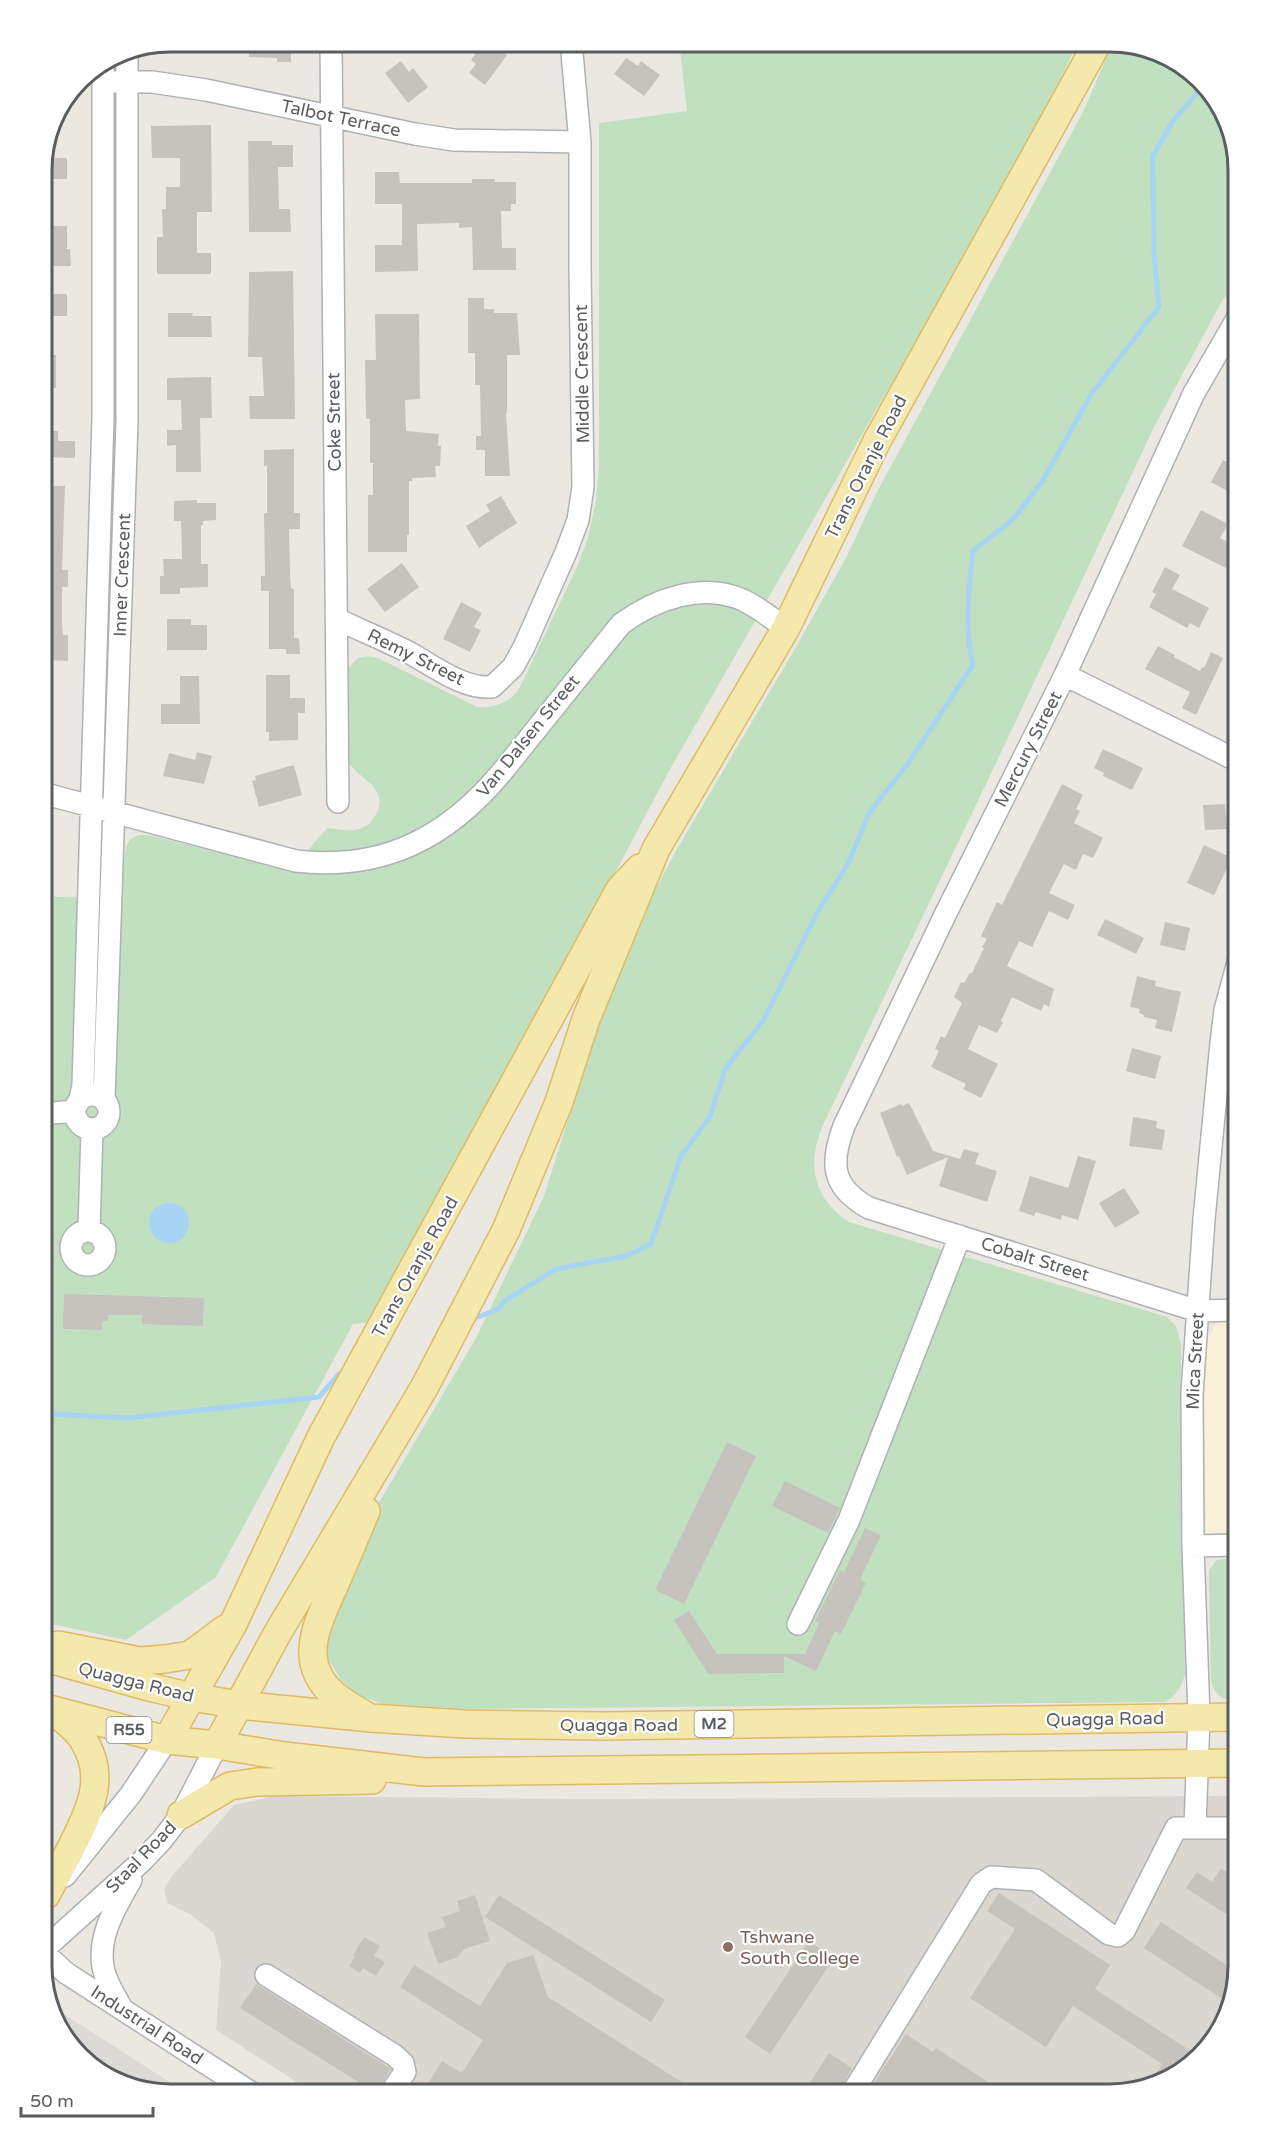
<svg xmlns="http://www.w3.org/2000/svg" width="1280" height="2137" font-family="'Varela Round',sans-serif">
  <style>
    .commercial { fill: #f9f1d8 }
    .industrial { fill: #dcdad6 }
    .education { fill: #dad7d0 }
    .green { fill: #c1e0c0 }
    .water { fill: #a8d4f3 }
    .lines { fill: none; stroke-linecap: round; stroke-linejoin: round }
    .stream { stroke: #a8d4f3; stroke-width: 5 }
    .building { fill: #c6c3be }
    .minor-casing { stroke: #afb2b5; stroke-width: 24 }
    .major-casing { stroke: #dfbb66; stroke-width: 30 }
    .minor { stroke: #fff; stroke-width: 21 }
    .major { stroke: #f4e8ad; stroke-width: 27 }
    .education-dot { fill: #8d6e63; stroke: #fff; stroke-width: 2 }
    .labels { text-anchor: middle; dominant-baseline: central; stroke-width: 4.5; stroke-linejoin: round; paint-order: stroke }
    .shield { fill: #fff; stroke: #8c8e90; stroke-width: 1.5 }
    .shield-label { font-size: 16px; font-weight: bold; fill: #5a5d60 }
    .street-label { font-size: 18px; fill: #5a5d60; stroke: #fff }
    .education-label { font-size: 18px; fill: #785e54; stroke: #fff; text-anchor: start }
    .rim { fill: none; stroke: #5a5d60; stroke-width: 3 }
  </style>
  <rect width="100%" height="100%" fill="#ebe8e1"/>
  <path class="commercial" d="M1231 1301H1238V1533H1206L1204 1344Z"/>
  <path class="industrial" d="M51 2006 190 2095H162L99 2074 55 2023Z"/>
  <path class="education" d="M275 1796 590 1799 1238 1796V1967L1217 2038 1166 2082 1110 2095H317L216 2030 221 1961 214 1933 190 1914 167 1903 164 1889 173 1875 234 1805Z"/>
  <path class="green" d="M679 42H1078L1040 122 1018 163 669 771 496 1098 373 1322 353 1324 216 1577 126 1640 42 1622V896L122 899C123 886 121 848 131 839 136 834 142 835 149 835L290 871 327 828C343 830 362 835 373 819 396 786 352 779 345 755 344 749 345 678 347 672 348 667 354 662 358 658L368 656 378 658 477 707C494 708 506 704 518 691L577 567 588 538 596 501 599 467V123L687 111Z
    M1113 42H1119L1181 64 1225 114 1238 170V279L1222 301 1154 427 1006 742 825 1121C806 1161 811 1196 849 1222L1167 1317 1176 1326 1181 1344 1185 1674C1181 1688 1178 1694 1165 1702L464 1709 383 1704 357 1695 341 1680 328 1659 325 1646 327 1621 380 1501 476 1338 544 1196 607 996 633 932 677 849 792 654 846 558 877 492 1084 110Z
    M1238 1557V1700C1221 1700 1216 1697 1211 1681L1209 1577V1570L1217 1560Z"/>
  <path class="water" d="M149 1223a20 20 0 1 1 40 0a20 20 0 1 1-40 0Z"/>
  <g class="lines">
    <path class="stream" d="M478 1317 498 1309 506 1300 556 1269 626 1256 651 1244 681 1156 710 1117 725 1069 763 1021 817 913 848 864 869 813 907 765 973 665C964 627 969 590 973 551L1013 519 1042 482 1092 393 1159 307 1154 253 1153 156 1171 124 1202 87
      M42 1420 51 1414 128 1418 319 1397 339 1374"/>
  </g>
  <path class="building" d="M248 42H291V62H277V58L249 57Z
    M485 42H489L507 55 485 85 469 73 476 64 471 60Z
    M626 58 638 66 641 61 660 75 644 96 614 74Z
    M401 61 409 72 413 68 428 87 408 103 385 73Z
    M211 125 212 212H197V253H211V274H157V237H163L162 209H166V187H180V158H152L151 126Z
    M248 141H272V145H293V167H278L279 209H290L291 232H249Z
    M43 158H67V179H42Z
    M375 172H399L400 183H472V179H495V182H516V204H511V211H501L502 248H516V270H473L472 227 459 228V223L417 224 418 271 375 272V245H402V204H375Z
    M42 226H67V249H70L71 266H42Z
    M293 271 295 419H250L249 396H264L262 357H248L249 272Z
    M42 294H67V316H42Z
    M468 298H484V309H494V313H517L520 355H507V413H506L510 476H485V450H476V436H481L480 385H475V353H468Z
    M168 313H193L192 316H211L212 337H168Z
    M375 314H419L420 399 405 400 406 431 439 434 438 446H441L440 466H435L436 477 412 478V481H409V535H407V552H368V495H373V463H370V419H366L365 360H376Z
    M42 355H56V388H42Z
    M211 377 212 418H200L201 472H176V445L167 446V430H182L181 400H167V378Z
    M42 431H58V441H75V458L42 457Z
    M294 449V513H300V529H289L290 574 291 588 294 589V638H299L300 654H286V649H269V591H261V576H265L264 513H267V466H264V450Z
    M1223 460 1238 468V497L1211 482Z
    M42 486H65L62 570H68V587H62V624L63 635H68V661L42 660Z
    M501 496 517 523 479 548 466 526 490 511 486 505Z
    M197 500V503H216V520L203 521V525H201V564H208V587L180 588V594H160V576H164L163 559H182L181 521H174V501Z
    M1201 510 1228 524 1220 538 1238 547V560L1232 571 1182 546Z
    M402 563 419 587 385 612 367 589Z
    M1165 567 1180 575 1172 589 1209 608 1199 628 1190 623 1187 628 1149 607 1156 594 1152 592Z
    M461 602 482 613 474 627 481 630 470 652 443 639Z
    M167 619H191V625H207V650H167Z
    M1158 646 1175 655 1174 657 1200 671 1202 667 1204 668 1211 652 1223 658 1196 715 1182 708 1190 692 1145 669Z
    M266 675H290V698H305V713H298V740L269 741V732H266Z
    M180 676H199L200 724H161V704H180Z
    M1103 749 1143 768 1132 790 1103 776 1104 773 1094 768Z
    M197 752 212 756 204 784 163 776 169 753 195 760Z
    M294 765 302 795 259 807 252 781 256 780 255 776Z
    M1062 784 1083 795 1076 809 1080 811 1074 823 1103 838 1093 858 1083 854 1076 870 1064 864 1049 893 1075 905 1068 920 1049 911 1032 947 1019 941 1007 966 1054 989 1049 1007 1044 1004 1041 1011 1012 997 1001 1021 1003 1022 997 1033 979 1025 968 1049 998 1064 981 1098 963 1089 966 1084 931 1067 939 1051 935 1049 941 1036 945 1038 962 1003 954 997 961 982 964 983 970 973H972L984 948 982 947 987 939 981 936 997 902 1002 905Z
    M1225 804 1227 829 1205 830 1203 805Z
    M1204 845 1232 858 1214 895 1187 883Z
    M1105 919 1144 938 1136 954 1097 935Z
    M1165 922 1190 928 1185 951 1160 945Z
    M1137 976 1156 981 1155 986 1181 992 1172 1032 1155 1028 1157 1020 1144 1017V1015L1139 1013 1140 1009 1130 1007Z
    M1132 1048 1161 1056 1155 1079 1126 1071Z
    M909 1103 933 1151 960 1159 964 1149 979 1153 975 1164 997 1171 987 1202 939 1186 948 1157 907 1175 899 1156 897 1157 880 1113 901 1104 902 1106Z
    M1133 1117 1157 1121 1156 1128 1165 1130 1162 1150 1129 1146Z
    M1078 1156 1096 1161 1078 1220 1062 1215 1061 1220 1036 1212 1034 1216 1019 1211 1030 1176 1068 1188Z
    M1124 1188 1140 1213 1115 1228 1099 1203Z
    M64 1294 204 1298 203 1326 142 1324V1315H108V1321H102V1330L63 1329Z
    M727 1442 756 1456 684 1604 655 1590Z
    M785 1481 840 1508 828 1533 772 1506Z
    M865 1528 881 1535 860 1580 866 1583 841 1634 835 1631 816 1671 784 1656V1673L708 1674 674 1620 689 1611 717 1654H805L819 1623 815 1621 840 1570 844 1572Z
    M1221 1868 1238 1879V1922L1186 1888 1197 1872 1212 1882Z
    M999 1893 1110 1965 1095 1989 1197 2055 1166 2082 1148 2086 1162 2064 1073 2006 1046 2047 970 1998 1015 1929 987 1911Z
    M475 1895 490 1941 464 1949 458 1957 438 1964 427 1933 446 1927 442 1917 460 1911 457 1901Z
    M499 1895 665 2000 651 2022 485 1917Z
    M1161 1922 1237 1972 1227 2002 1144 1948Z
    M364 1937 380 1946 374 1956 385 1962 376 1976 363 1968 360 1973 349 1966 355 1956 353 1955Z
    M809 1941 834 1958 770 2054 745 2037Z
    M533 1955 548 1997 702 2095H449L429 2082 442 2061 462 2073 483 2040 400 1987 414 1965 480 2006 507 1963Z
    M256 1984 391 2069 376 2093 240 2008Z
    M906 2034 933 2052 936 2048 1008 2095H907L894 2086 889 2093 893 2095H866Z
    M829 2053 852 2068 838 2095H802Z"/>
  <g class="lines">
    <defs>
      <path id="minor" d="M331 42 338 802
        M113 82H152L206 90 415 134 454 140 580 142
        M337 619C362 631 387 641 410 653 435 667 463 689 492 687L513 667 524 647 566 552 578 520 583 487 580 268V142L571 42
        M1065 675 1238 761
        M42 793 296 861C383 871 447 838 502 772L621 624C655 599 702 582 743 600 758 607 772 619 786 628
        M75 1112a17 17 0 1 1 34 0a17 17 0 1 1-34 0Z
        M80 1099 83 1085 103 418V64
        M104 1099 127 422V50
        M42 1114 74 1111
        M89 1230 92 1130
        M71 1248a17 17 0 1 1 34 0a17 17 0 1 1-34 0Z
        M1238 1310 1198 1311 869 1208C831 1187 830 1163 844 1126L946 913 1065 675 1194 393 1238 317
        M1193 1546 1238 1545
        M798 1624 849 1520 960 1236
        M217 1745 181 1815 162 1840 142 1861 42 1951 66 1973 255 2095
        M1195 1828 1199 1717 1193 1546 1192 1394 1204 1219 1221 1043 1225 1010 1238 962
        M65 1876 131 1794 167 1740
        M266 1975 394 2055 403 2063 405 2072 389 2095
        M122 2009C117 1999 111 1990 107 1980 92 1945 114 1909 131 1880
        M851 2095 981 1884 991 1877 1036 1880 1109 1934 1118 1936 1124 1931 1176 1828H1238"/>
      <path id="major" d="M58 1645 140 1661 165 1659 190 1655 225 1629
        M42 1657 149 1687 192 1697 239 1705 371 1718 464 1724 602 1726 1238 1717
        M42 1707 167 1740 217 1745 285 1756 424 1772 1238 1763
        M365 1715C344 1703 320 1690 314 1663 308 1635 327 1604 337 1579 347 1557 356 1534 366 1511
        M167 1740 233 1624 321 1437 620 889 640 868
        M217 1745 277 1634 424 1388 506 1230 559 1102 586 1019 656 849 786 628 877 441 1098 42
        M181 1815 230 1786 257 1782 372 1780
        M46 1895C55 1878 65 1860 74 1842 91 1807 107 1775 82 1738 75 1728 64 1720 55 1712"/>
    </defs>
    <use href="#minor" class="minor-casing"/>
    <use href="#major" class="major-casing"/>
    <use href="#minor" class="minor"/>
    <use href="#major" class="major"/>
  </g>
  <circle class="education-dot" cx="728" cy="1947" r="6"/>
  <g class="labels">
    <g class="shield">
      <rect x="694.5" y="1711" width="39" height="26" rx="4.5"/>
      <rect x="106.5" y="1717" width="45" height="26" rx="4.5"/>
    </g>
    <g class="shield-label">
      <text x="714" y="1724">M2</text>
      <text x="129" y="1730">R55</text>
    </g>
    <g class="street-label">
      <text transform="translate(341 118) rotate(12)">Talbot Terrace</text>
      <text transform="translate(582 374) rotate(-91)">Middle Crescent</text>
      <text transform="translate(334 422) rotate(-91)">Coke Street</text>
      <text transform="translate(866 467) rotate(-63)">Trans Oranje Road</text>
      <text transform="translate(122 575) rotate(-88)">Inner Crescent</text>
      <text transform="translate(416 657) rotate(26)">Remy Street</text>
      <text transform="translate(528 736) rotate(-51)">Van Dalsen Street</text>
      <text transform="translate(1028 749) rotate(-63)">Mercury Street</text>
      <text transform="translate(1035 1259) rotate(17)">Cobalt Street</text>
      <text transform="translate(415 1267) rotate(-61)">Trans Oranje Road</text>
      <text transform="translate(1195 1361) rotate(-87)">Mica Street</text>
      <text transform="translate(136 1682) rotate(14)">Quagga Road</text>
      <text transform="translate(1105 1719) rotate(-1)">Quagga Road</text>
      <text x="619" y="1725">Quagga Road</text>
      <text transform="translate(141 1857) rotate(-46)">Staal Road</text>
      <text transform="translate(147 2025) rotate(33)">Industrial Road</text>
    </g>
    <g class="education-label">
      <text x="740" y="1937">Tshwane<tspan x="740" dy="21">South College</tspan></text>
    </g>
  </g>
  <path d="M0 0H1280V2137H0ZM170 52H1110A118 118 0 0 1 1228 170V1966A118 118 0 0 1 1110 2084H170A118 118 0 0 1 52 1966V170A118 118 0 0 1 170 52Z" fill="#fff" fill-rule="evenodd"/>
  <path class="rim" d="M170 52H1110A118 118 0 0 1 1228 170V1966A118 118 0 0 1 1110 2084H170A118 118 0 0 1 52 1966V170A118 118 0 0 1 170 52Z"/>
  <path d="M21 2107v9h132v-9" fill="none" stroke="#5a5d60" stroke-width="3"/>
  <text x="30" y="2107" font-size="18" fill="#5a5d60" stroke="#ffffff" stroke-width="4.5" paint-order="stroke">50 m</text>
</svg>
